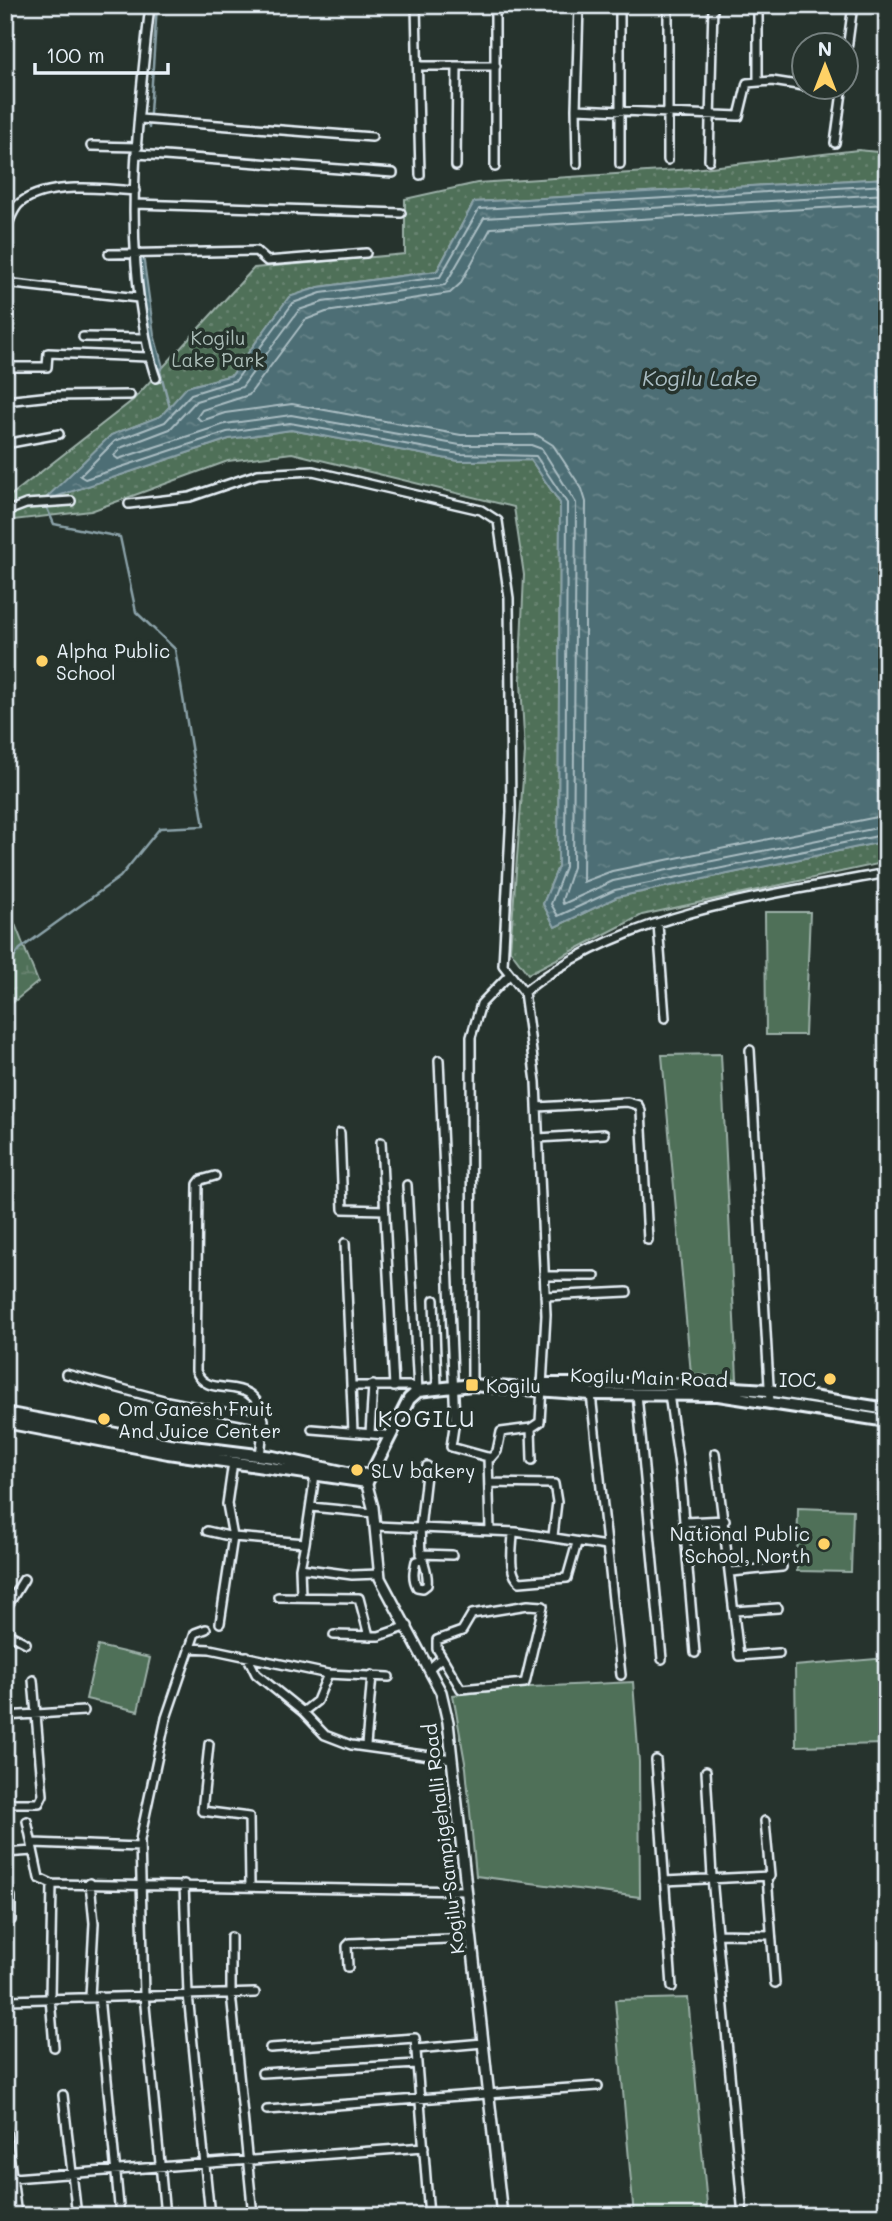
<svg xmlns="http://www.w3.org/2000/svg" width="892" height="2221" font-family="Mali,sans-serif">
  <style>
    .grass { fill: #4f6f58; stroke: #9cb0a8; stroke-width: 2 }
    .wetland { fill: url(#wetland-marsh); stroke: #9cb0a8; stroke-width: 2 }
    .park { fill: url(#park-dots); stroke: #9cb0a8; stroke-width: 2 }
    .water { fill: url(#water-ripples); stroke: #8ba2a9; stroke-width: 2 }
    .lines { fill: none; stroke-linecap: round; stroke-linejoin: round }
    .shore { stroke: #aabdc3; stroke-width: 2 }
    .stream { stroke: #8ba2a9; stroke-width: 2.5 }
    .minor-casing { stroke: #e8f1f8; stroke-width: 12 }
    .tertiary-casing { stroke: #e8f1f8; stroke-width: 14 }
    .secondary-casing { stroke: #e8f1f8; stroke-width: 16 }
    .minor { stroke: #26332d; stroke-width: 7 }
    .tertiary { stroke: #26332d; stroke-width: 9 }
    .secondary { stroke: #26332d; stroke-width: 10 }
    .poi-dot { fill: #ffd166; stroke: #26332d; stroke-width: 2.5 }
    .labels { text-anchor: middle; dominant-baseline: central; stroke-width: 7; stroke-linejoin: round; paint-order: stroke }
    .park-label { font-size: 19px; fill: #abbdb8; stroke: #26332d }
    .poi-label { font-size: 19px; fill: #e8f1f8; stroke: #26332d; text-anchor: start }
    .street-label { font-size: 19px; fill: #e8f1f8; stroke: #26332d }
    .water-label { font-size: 21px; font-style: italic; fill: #aabdc3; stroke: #26332d }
    .quarter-label { font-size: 23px; letter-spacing: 2px; fill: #e8f1f8; stroke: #26332d }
  </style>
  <defs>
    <pattern id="wetland-marsh" width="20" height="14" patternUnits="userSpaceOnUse" patternTransform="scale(1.75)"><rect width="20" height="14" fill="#4f6f58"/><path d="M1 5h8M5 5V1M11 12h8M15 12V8" fill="none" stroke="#688471"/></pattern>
    <pattern id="park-dots" width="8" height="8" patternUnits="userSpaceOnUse" patternTransform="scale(1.75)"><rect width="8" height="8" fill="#4f6f58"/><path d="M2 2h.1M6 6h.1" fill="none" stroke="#688471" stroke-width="1.8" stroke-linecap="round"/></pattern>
    <pattern id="water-ripples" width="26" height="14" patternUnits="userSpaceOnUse" patternTransform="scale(1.75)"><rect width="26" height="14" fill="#4d6e74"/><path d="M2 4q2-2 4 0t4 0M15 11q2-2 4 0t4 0" fill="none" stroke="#678389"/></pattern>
  </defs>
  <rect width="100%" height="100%" fill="#26332d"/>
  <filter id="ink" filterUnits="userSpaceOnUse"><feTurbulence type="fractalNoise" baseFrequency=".0143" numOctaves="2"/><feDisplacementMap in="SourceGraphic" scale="14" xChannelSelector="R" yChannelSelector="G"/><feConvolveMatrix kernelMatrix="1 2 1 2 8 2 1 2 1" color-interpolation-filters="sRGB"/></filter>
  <g filter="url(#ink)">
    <path class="grass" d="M765 912H810L805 1035H766Z
      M721 1054 737 1379 691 1374 662 1055Z
      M798 1508 853 1510 851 1572 797 1571Z
      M98 1646 150 1658 138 1711 86 1699Z
      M887 1658V1744L796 1746 795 1666Z
      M633 1682 639 1762 640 1897 476 1876 466 1768 453 1695 531 1687Z
      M688 1998 708 2216H634L615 2000Z"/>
    <path class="wetland" d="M15 924 38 982 5 1009V931Z"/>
    <path class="park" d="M858 150 887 153V178L474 202 437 271 319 287 289 297 232 375 188 387 161 416 111 435 45 500 229 439 291 430 459 461 531 460 560 503 558 867 543 904 555 927 617 897 887 841V862L642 915 528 974 510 950 525 752 520 666 524 575 514 507 292 453 228 461 91 511 5 521V500L133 400 254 268 405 254V199L477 183 693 169Z"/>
    <path class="water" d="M887 178V841L617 897 555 927 543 904 558 867 560 503 531 460 459 461 291 430 229 439 43 501 111 435 161 416 187 387 232 375 289 297 319 287 437 271 474 202Z
      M143 254 154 334 163 367 158 373 151 347 137 255Z"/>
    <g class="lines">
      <path class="shore" d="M887 185 479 209 440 277 321 293 293 303 236 380 191 394 165 422 115 441 80 476 85 479 227 432 290 423 459 454 536 456 567 503 565 867 551 904 558 916 615 890 887 834
        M887 194 484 218 445 285 323 302 299 310 242 387 196 401 170 429 120 448 114 456 118 459 225 424 291 415 460 445H531L542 449 576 503 573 867 562 900 563 904 613 881 887 826
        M887 204 491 228 460 284 450 293 326 312 305 320 249 395 202 410 197 417 201 421 225 413 292 404 461 435H537L553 445 582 489 586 502 583 882 612 871 887 815"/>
      <path class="stream" d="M149 128 157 5
        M159 367 170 408
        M5 971 20 949 120 877 160 828 204 826 175 649 136 612 120 537 54 524 46 506"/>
      <defs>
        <path id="minor" d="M150 5C139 107 125 215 142 316 146 338 148 357 156 378
          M416 5 420 175
          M495 5V167
          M579 5 576 109 739 116 747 83 772 81 804 86
          M620 5V164
          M668 5V160
          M846 57 853 5
          M418 66H496
          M758 81V5
          M814 88 842 92V88
          M576 109 577 164
          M140 119 372 137
          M835 143 842 92
          M91 146 138 147
          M138 154 393 173
          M709 160 713 5
          M456 166 457 66
          M136 204 401 213
          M5 233C8 224 13 209 20 203 46 182 104 188 135 191
          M109 254 256 251 267 261 366 253
          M5 283 138 298
          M83 337 145 338
          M5 367H47L48 353 148 357
          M5 401 51 396 130 395
          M5 444 59 434
          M129 504 190 497 258 474 313 471 481 510 498 521 509 598 511 812 503 965 524 992 536 1082 546 1315 540 1422 531 1428 501 1432 497 1451 491 1458 451 1447 455 1420 439 1060
          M5 512 26 504 71 501
          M658 924 665 1018
          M524 992C624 912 764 896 887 873
          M750 1050 770 1403
          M537 1107 627 1102 638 1105 641 1111 648 1240
          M340 1133 343 1209 384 1210
          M538 1138 604 1134
          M381 1142 394 1387
          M215 1176 201 1180 198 1184 196 1371C209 1403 253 1368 264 1420
          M407 1185 418 1391
          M345 1243 353 1432
          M544 1276H595
          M545 1296 627 1292
          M434 1300 437 1387
          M66 1374 167 1401 264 1420 260 1456
          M472 1385 471 1037 481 1004 510 974
          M352 1386H412L416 1393
          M591 1394 621 1675
          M637 1394 662 1659
          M669 1394 680 1473 695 1653
          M531 1428 532 1460
          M312 1429 385 1435
          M370 1433 373 1385
          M715 1453 739 1656 779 1653
          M488 1457 490 1530
          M233 1462 227 1504 233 1537
          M489 1483 554 1484 557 1502 553 1536
          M311 1507 374 1513
          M685 1522 725 1520
          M376 1526 420 1528 427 1466
          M207 1531 233 1537
          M513 1532C513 1546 507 1573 520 1582L567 1578 577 1543
          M421 1554 452 1555
          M423 1559 416 1561C414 1570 412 1578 417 1587L423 1588 427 1585C429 1572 423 1564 421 1551 420 1544 421 1536 420 1528L516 1532 606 1546
          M300 1568 352 1575 380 1574
          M731 1572 782 1567
          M301 1596 300 1568 305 1543
          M278 1597 359 1598 369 1636
          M5 1610 24 1579
          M735 1611 778 1608
          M220 1623 233 1537 305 1543 315 1475
          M5 1632 26 1643
          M334 1635 379 1636 408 1626
          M189 1648 210 1649 328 1674
          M247 1656 256 1674 303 1712 325 1735 351 1745 452 1759
          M429 1669 442 1657 437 1649V1640L462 1631 472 1614 528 1605 543 1606 525 1683 461 1689 442 1657
          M303 1712 317 1701 328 1674 389 1677
          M5 1716 84 1711
          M209 1744 202 1811 249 1817 250 1886
          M366 1745 372 1675
          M656 1760 672 1987
          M706 1771 712 1877 743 2216
          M5 1803H39L43 1795 33 1680
          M27 1821 39 1878 52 1884 467 1891
          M33 1843 140 1847
          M5 1853 33 1851
          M767 1876 775 1983
          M664 1881 770 1876 765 1821
          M52 1884 50 1998 54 2047
          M184 1884 188 1994 210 2216
          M5 1896 11 1897V1920L5 1922
          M717 1934 771 1935
          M231 1937V1993L253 2216
          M348 1967 347 1946 350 1943 472 1938
          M99 1996 120 2216
          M90 1997 94 1923 90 1883
          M9 2000 255 1993
          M270 2048 415 2038 429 2216
          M416 2049 483 2043
          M262 2073 417 2064
          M63 2095 77 2216
          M267 2110 598 2086
          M5 2121 17 2216
          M13 2178 424 2147
          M165 2216 144 1995 140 1840 166 1718 195 1633 206 1629"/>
        <path id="tertiary" d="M364 1474 373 1507 380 1578 441 1692 448 1722 502 2216"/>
        <path id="secondary" d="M542 1384H669L768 1390 887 1409
          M5 1413 169 1444 273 1457 347 1473
          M5 1422 168 1453 367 1482 409 1399 418 1391 472 1385 591 1394 718 1395 887 1421"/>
      </defs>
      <use href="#minor" class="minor-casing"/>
      <use href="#tertiary" class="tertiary-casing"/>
      <use href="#secondary" class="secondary-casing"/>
      <use href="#minor" class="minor"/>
      <use href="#tertiary" class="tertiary"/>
      <use href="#secondary" class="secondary"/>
    </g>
  </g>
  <g class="poi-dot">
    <circle cx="42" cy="661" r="7"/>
    <circle cx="830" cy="1379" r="7"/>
    <rect x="465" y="1378" width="14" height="14" rx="3.5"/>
    <circle cx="104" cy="1419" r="7"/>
    <circle cx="357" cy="1470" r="7"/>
    <circle cx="824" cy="1544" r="7"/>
  </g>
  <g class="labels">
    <g class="park-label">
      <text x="218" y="337">Kogilu<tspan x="218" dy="22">Lake Park</tspan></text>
    </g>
    <g class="poi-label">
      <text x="56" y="650">Alpha Public<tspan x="56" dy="22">School</tspan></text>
      <text x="816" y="1379" text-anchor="end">IOC</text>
      <text x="486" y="1385">Kogilu</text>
      <text x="118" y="1408">Om Ganesh Fruit<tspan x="118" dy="22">And Juice Center</tspan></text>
      <text x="371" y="1470">SLV bakery</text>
      <text x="810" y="1533" text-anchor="end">National Public<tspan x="810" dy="22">School, North</tspan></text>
    </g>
    <g class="street-label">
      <text transform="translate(649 1377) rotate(2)">Kogilu Main Road</text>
      <text transform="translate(443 1839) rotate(-97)">Kogilu-Sampigehalli Road</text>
    </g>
    <g class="water-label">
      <text x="700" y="377">Kogilu Lake</text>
    </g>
    <g class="quarter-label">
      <text x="427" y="1418">KOGILU</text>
    </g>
  </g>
  <rect width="892" height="2221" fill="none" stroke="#26332d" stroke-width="28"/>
  <rect x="14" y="14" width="864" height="2193" fill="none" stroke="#e8f1f8" stroke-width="2.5" filter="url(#ink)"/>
  <g transform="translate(825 66)"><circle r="33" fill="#26332d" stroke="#747f7e" stroke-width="2"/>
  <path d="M0-5L12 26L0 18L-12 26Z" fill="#ffd166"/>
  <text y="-10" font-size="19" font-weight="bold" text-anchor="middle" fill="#e8f1f8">N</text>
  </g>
  <path d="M35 63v10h133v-10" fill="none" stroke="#e8f1f8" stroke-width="3.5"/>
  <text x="46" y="63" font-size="21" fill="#e8f1f8" stroke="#26332d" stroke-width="5" paint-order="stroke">100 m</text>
</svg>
